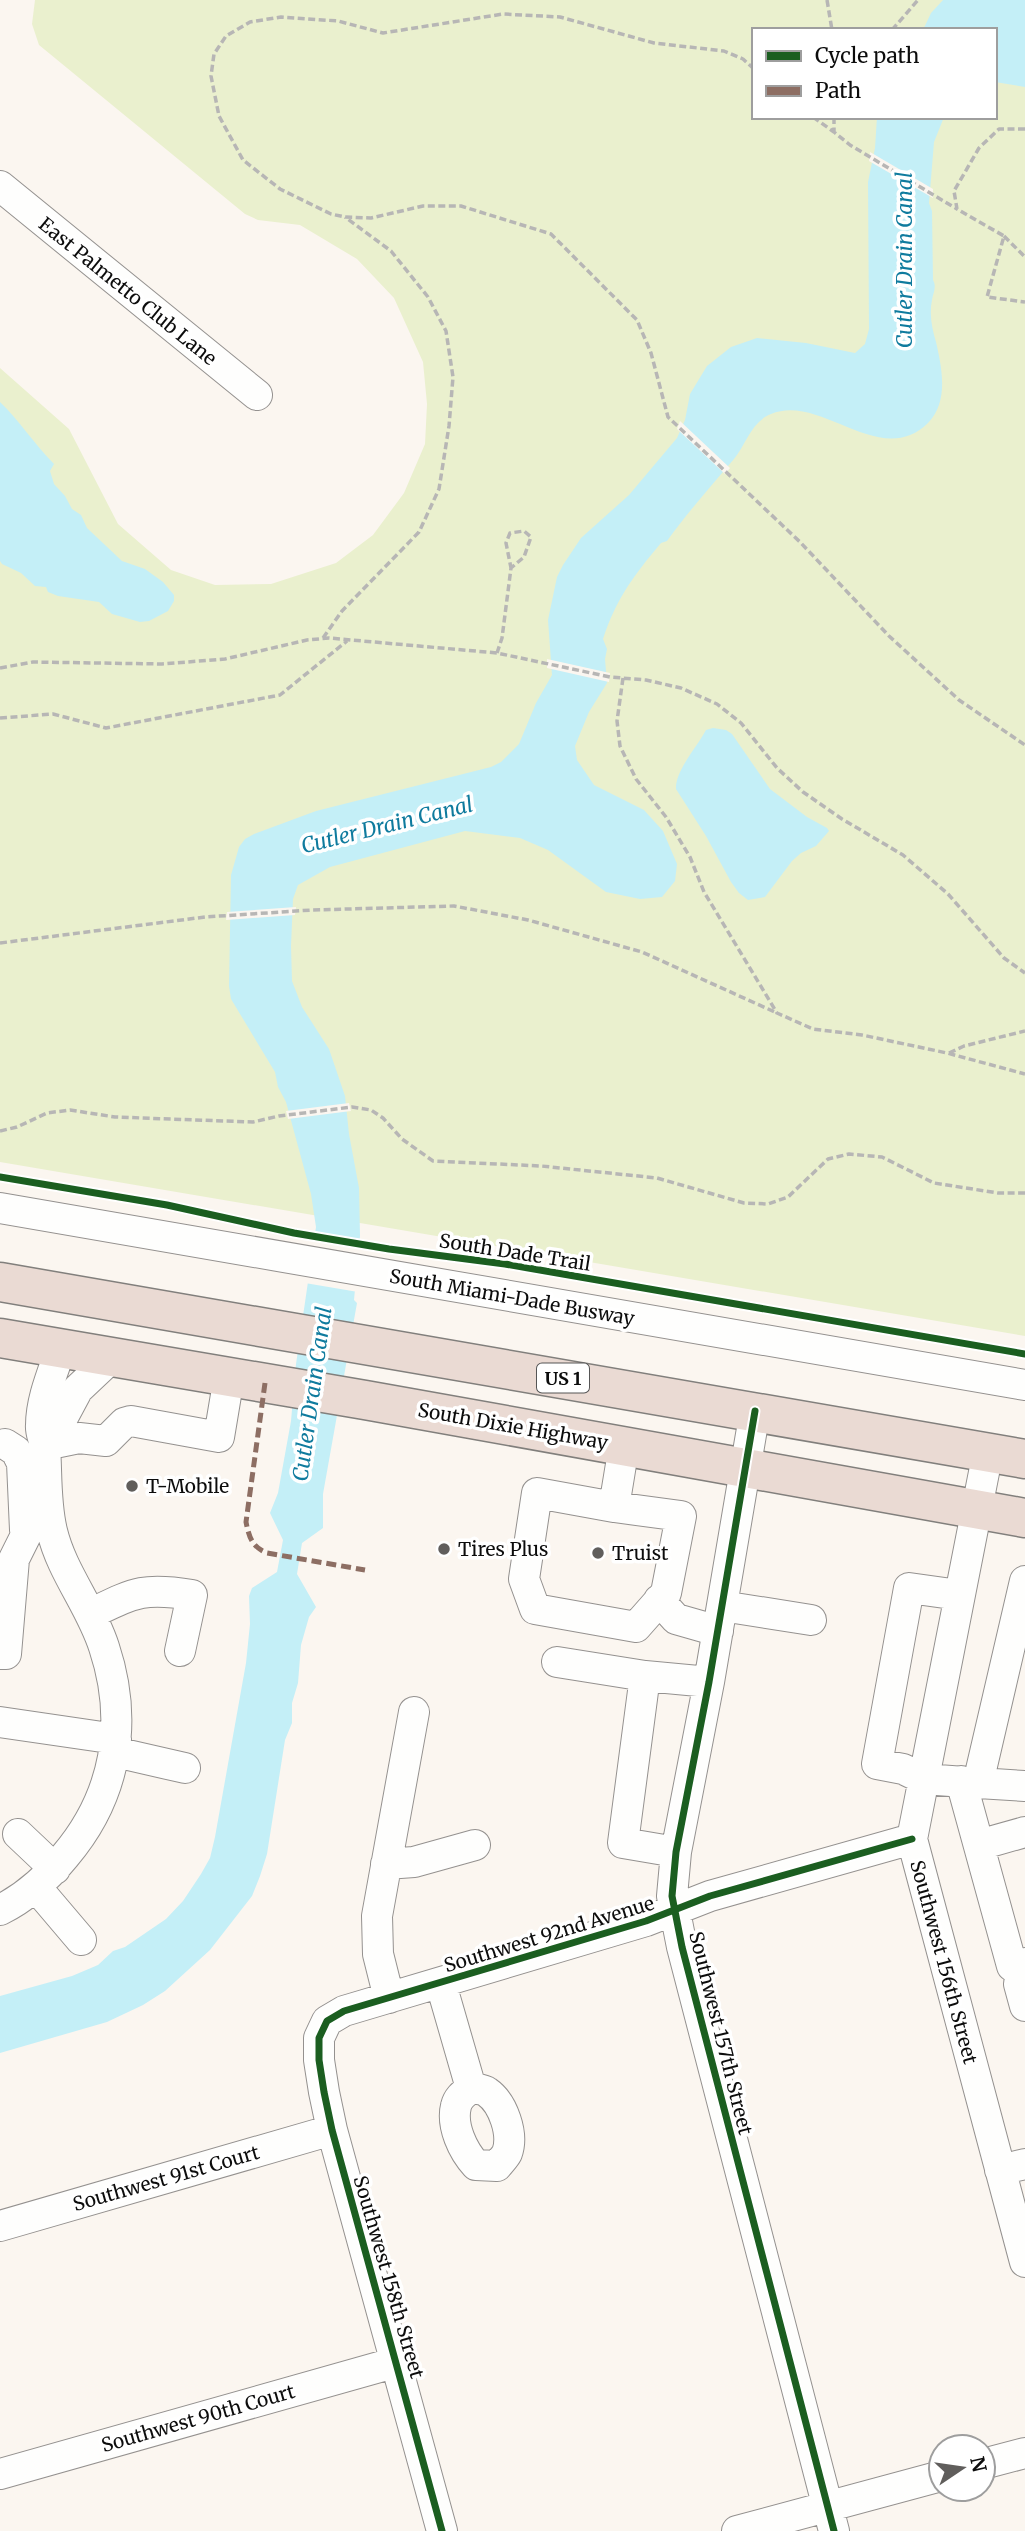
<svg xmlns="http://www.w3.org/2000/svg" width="1025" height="2531" font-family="Merriweather,serif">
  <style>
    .green { fill: #eaf0ce; fill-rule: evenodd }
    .water { fill: #c4eff7 }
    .pier { fill: #fbf6f0 }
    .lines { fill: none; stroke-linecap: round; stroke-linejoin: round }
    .minor-casing { stroke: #94918f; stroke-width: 32 }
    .highway-casing { stroke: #817f7c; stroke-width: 41 }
    .path { stroke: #b7b6b5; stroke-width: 3.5; stroke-dasharray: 7 3.5; stroke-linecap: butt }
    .minor { stroke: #fefefd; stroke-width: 30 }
    .highway { stroke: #eadad3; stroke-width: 38 }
    .quiet { stroke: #8d6e63; stroke-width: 5; stroke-dasharray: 10 5; stroke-linecap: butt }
    .cycleway-casing { stroke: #fff; stroke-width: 11 }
    .cycleway { stroke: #1b5e20; stroke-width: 7 }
    .poi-dot { fill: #605e5c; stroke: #fff; stroke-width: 2.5 }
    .labels { text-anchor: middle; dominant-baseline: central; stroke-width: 7; stroke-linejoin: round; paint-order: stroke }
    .shield { fill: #fff; stroke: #555; stroke-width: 2 }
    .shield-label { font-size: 18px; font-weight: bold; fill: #0c0c0c }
    .street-label { font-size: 19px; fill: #0c0c0c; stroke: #fff }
    .poi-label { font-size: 19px; fill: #0c0c0c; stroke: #fff; text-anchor: start }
    .water-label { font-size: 21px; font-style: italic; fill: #0f7b9e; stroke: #fff }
  </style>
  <rect width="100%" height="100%" fill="#fbf6f0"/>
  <path class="green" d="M35 0H1025V1336L0 1162V368L69 429 118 524 171 570 215 585 271 584 336 563 373 535 404 493 425 444 427 404 423 362 394 298 357 259 300 225 258 220 245 214 39 45 32 24ZM754 30H995V117H754Z"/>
  <path class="water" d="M943 0H1025V87L995 82V30H923L931 13Z
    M877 117H944L934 142 929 203 932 211 933 280C937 287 933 293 932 300 929 314 932 329 936 342 942 368 949 402 928 423 880 470 821 393 771 414 752 421 746 444 734 459 711 486 688 512 667 541L661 543C634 575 616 599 603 639L607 649 605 659 607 683 589 712 575 746 577 760 594 785 644 810 663 831 677 864 675 881 662 897 640 899 606 892 548 850 520 838 465 831 330 867 298 885 293 899 291 946 292 981 302 1007 329 1049 345 1096 349 1134 359 1188 360 1236 354 1300 357 1303 323 1494V1528L302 1543 297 1574 316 1607 309 1617 301 1645 298 1683 292 1703V1723L285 1740 267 1854 260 1876 252 1896 210 1950 165 1991 143 2005 107 2022 0 2053V1996L72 1976 98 1965 113 1951 125 1947 166 1919 183 1901 201 1874 210 1858 215 1837 246 1663 250 1624 249 1596 252 1588 277 1572 283 1540 270 1513 278 1493 291 1421 296 1364 316 1227 311 1194 286 1102 278 1087 275 1072 231 999 229 986 231 875 239 847 245 839 254 834 316 811 491 767 501 762 519 744 536 703 552 675 548 620 557 577 563 565 581 538 629 495 677 438 685 420 690 394 707 366 731 347 757 338 806 343 855 353 865 344 869 329 868 182 875 148Z
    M0 402C20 421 34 444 54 464L50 471 54 484 65 496 72 509 81 515 87 528 122 561 145 569 163 582 174 595V601L168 611 149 621 140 622 112 614 99 602 58 596 48 592 46 587 35 586 21 573 2 564 0 561Z
    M713 728 726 730 732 734 770 789 807 817 827 828 829 831 816 846 801 853 792 861 765 897 748 900 739 893 731 882 706 836 676 789C675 771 697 747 706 730Z"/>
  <path class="pier" d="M870 152 933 189V198L869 161Z
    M680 421 730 468 725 474 677 429Z
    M547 659 610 673 609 682 547 668Z
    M296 907 295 915 226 920 227 912Z
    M349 1103 351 1111 288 1119 286 1111Z
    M313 1231 363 1240 358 1292 305 1283Z"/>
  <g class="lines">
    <defs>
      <path id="minor" d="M0 186 257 395
        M0 1208 1025 1385
        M755 1411 709 1682 676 1852 672 1896 682 1947 834 2531
        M5 1444 16 1451 22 1463 25 1530
        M45 1445 79 1438 106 1441 124 1423 131 1421 219 1437 229 1377
        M45 1445 55 1432 78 1389 113 1356
        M988 1452 912 1839 1025 2262
        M614 1507 681 1516 666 1593 636 1627 535 1609 524 1579 537 1493 614 1507 624 1446
        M959 1595 909 1588 877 1764 903 1769 924 1779 978 1783 1025 1581
        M659 1600 676 1619 718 1631
        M722 1606 811 1620
        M90 1614C134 1593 142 1587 192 1595L180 1651
        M0 1654H6L14 1559 47 1493
        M557 1662 645 1676
        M0 1722 116 1739
        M115 1752 185 1768
        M961 1781 1012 1966 1025 1963
        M978 1783 1025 1786
        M18 1834 55 1869
        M979 1845 1025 1832
        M676 1852 623 1843 645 1676 709 1682
        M386 1864 414 1862 475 1845
        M36 1887 81 1940
        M0 1910C26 1897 47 1878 65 1856 116 1796 129 1722 104 1647 91 1606 62 1573 52 1531 45 1502 47 1474 45 1446 44 1439 40 1432 41 1425 41 1399 53 1372 61 1348
        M441 1984 471 2088C476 2089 483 2089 487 2092 503 2103 514 2134 507 2153 505 2157 500 2162 497 2166L476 2165C463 2151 451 2126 456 2106 458 2097 465 2093 471 2088
        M1019 1984 1025 2006
        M389 1998 378 1954 377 1916 414 1712
        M1000 2170 1025 2164
        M0 2226 332 2130
        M983 2464 1025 2453
        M0 2474 397 2362
        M442 2531 332 2130 324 2092 319 2060V2038L327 2021 344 2011 646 1921 710 1896 912 1839
        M737 2531 941 2476"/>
      <path id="highway" d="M0 1282 1025 1459
        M0 1338 365 1400 1025 1518"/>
    </defs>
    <use href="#minor" class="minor-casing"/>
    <use href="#highway" class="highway-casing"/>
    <path class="path" d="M827 0 832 30
      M892 30 918 0
      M754 69 743 59 724 51 654 43 560 17 503 14 383 33 338 21 281 17 250 22 226 36 214 54 211 76 219 116 243 160 280 189 331 214 345 217 371 218 423 206H461L551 234 637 320 651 353 668 417 800 542 889 636 959 700 1025 745
      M813 117 834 132
      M834 117V132L850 145 957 209
      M1025 129H999L979 148 954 191 957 209 1004 236 987 297 1025 302
      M1004 236 1025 257
      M323 638 342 611 419 532 439 489 449 426 453 377 446 331 428 297 391 251 345 217
      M497 653 502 638 511 568 524 557 531 537 524 531 510 533 506 543 511 568
      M0 668 33 662 162 664 225 659 307 640 329 638 497 653 610 677 646 680 681 688 717 704 741 723 777 768 803 792 842 819 903 855 948 894 1004 958 1025 973
      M623 678 617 721 620 746 636 779 666 817 690 857 704 892 777 1013 813 1029 862 1035 947 1053 1025 1074
      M0 718 53 714 106 728 280 695 347 641
      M0 943 205 917 312 910 454 906 528 920 642 952 777 1013
      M949 1053 964 1046 1025 1031
      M0 1131 17 1127 47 1113 70 1110 115 1117 253 1122 279 1116 352 1107 371 1110 383 1118 402 1139 433 1161 541 1166 657 1178 744 1203 768 1204 788 1197 828 1159 849 1154 882 1157 934 1183 998 1193H1025"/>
    <use href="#minor" class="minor"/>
    <use href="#highway" class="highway"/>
    <path class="quiet" d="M265 1383 246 1522C249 1537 252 1547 267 1553L365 1570"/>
    <defs>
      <path id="cycleway" d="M0 1177 167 1205 294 1233 389 1249 505 1264 1025 1354
        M755 1411 709 1682 676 1852 672 1896 682 1947 834 2531
        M442 2531 332 2130 324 2092 319 2060V2038L327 2021 344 2011 646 1921 710 1896 912 1839"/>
    </defs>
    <use href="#cycleway" class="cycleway-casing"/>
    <use href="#cycleway" class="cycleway"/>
  </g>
  <g class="poi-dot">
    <circle cx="132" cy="1486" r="7"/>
    <circle cx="444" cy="1549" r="7"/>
    <circle cx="598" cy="1553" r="7"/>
  </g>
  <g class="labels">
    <rect class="shield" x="537" y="1363.5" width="52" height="29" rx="5"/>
    <g class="shield-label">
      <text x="563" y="1378">US 1</text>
    </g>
    <g class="street-label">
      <text transform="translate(128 291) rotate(39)">East Palmetto Club Lane</text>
      <text transform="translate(515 1252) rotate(9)">South Dade Trail</text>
      <text transform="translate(512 1297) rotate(10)">South Miami-Dade Busway</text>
      <text transform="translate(513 1426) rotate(10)">South Dixie Highway</text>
      <text transform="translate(549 1934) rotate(-17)">Southwest 92nd Avenue</text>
      <text transform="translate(944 1962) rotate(75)">Southwest 156th Street</text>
      <text transform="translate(721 2033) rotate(76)">Southwest 157th Street</text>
      <text transform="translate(166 2178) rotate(-16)">Southwest 91st Court</text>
      <text transform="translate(389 2277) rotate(74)">Southwest 158th Street</text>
      <text transform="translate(198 2418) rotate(-16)">Southwest 90th Court</text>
    </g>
    <g class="poi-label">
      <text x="146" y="1486">T-Mobile</text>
      <text x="458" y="1549">Tires Plus</text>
      <text x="612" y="1553">Truist</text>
    </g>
    <g class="water-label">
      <text transform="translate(904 260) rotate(-90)">Cutler Drain Canal</text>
      <text transform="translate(387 825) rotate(-14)">Cutler Drain Canal</text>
      <text transform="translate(312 1394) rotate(-82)">Cutler Drain Canal</text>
    </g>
  </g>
  <rect x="752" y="28" width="245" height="91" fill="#ffffff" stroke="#9e9e9e" stroke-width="2"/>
  <rect x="766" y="51" width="35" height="10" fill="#1b5e20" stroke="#9e9e9e" stroke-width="2"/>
  <text x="815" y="63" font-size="21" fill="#0c0c0c">Cycle path</text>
  <rect x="766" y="86" width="35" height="10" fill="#8d6e63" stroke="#9e9e9e" stroke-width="2"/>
  <text x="815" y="98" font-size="21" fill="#0c0c0c">Path</text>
  <g transform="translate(962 2468) rotate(77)"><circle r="33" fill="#ffffff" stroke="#9e9e9e" stroke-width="2"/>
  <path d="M0-5L12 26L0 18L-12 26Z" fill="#605e5c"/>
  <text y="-10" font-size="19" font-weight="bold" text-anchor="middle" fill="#0c0c0c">N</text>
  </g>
</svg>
